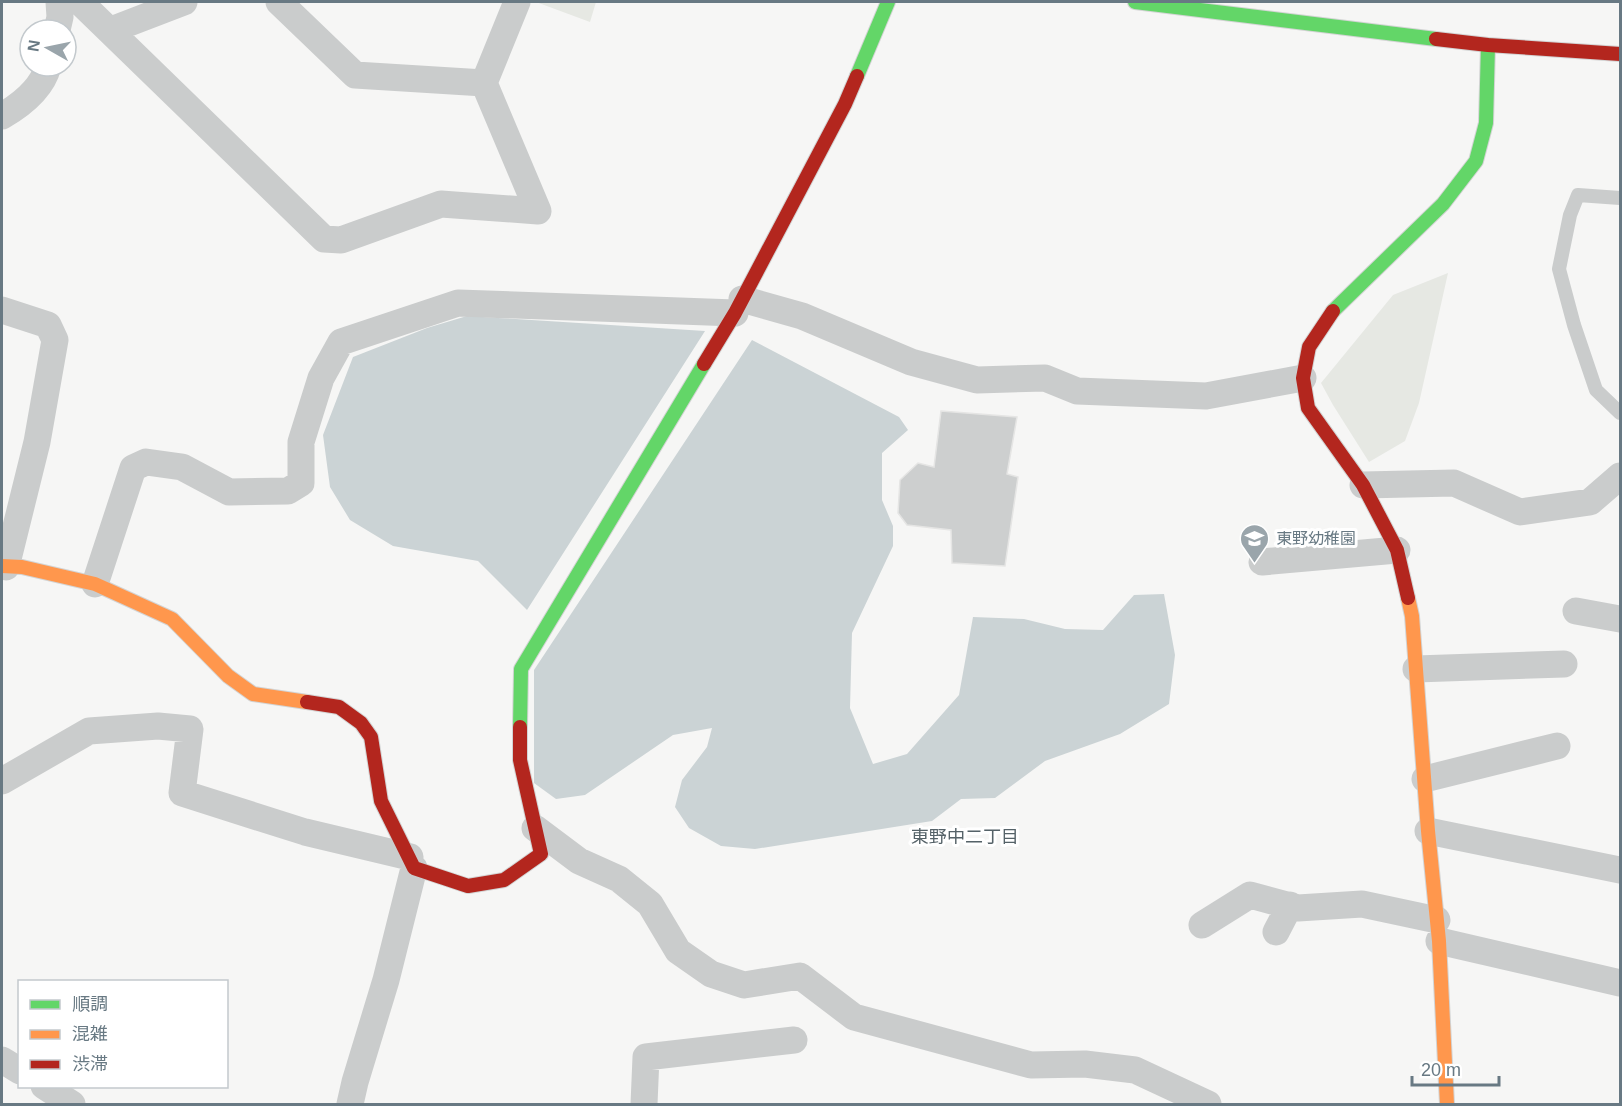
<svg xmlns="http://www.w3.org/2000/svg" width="1622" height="1106" font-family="Helvetica,'Noto Sans JP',sans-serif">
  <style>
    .green { fill: #e6e8e3 }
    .water { fill: #cbd3d5 }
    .building { fill: #cdcfcf; stroke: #e5e5e4; stroke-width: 1.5 }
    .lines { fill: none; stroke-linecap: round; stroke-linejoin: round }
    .fast-casing { stroke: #d3d4d4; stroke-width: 16 }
    .slow-casing { stroke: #d3d4d4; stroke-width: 16 }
    .jam-casing { stroke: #d3d4d4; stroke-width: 16 }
    .lane { stroke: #cacccc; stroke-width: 14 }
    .street { stroke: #cacccc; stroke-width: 27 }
    .fast { stroke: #63d668; stroke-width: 14 }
    .slow { stroke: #ff974d; stroke-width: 14 }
    .jam { stroke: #b3261e; stroke-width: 14 }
    .labels { text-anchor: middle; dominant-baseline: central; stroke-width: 6; stroke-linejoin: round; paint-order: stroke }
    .poi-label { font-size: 16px; fill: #687983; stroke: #fff; text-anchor: start }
    .neighbourhood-label { font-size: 18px; fill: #556268; stroke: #fff }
  </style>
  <rect width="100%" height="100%" fill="#f6f6f5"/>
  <path class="green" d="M536 2H596L590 22Z
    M1448 273 1419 403 1405 441 1369 462 1333 405 1321 383 1393 295Z"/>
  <path class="water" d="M467 316 705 331 527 610 478 561 393 546 350 520 330 487 323 435 353 357 427 328Z
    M752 340 899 417 908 430 882 453V500L893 526V546L852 633 850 708 873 764 907 754 959 695 973 617 1024 619 1065 629 1103 630 1134 595 1164 594 1175 655 1169 704 1120 734 1045 761 995 798 961 799 932 821 755 849 721 846 689 828 675 807 682 780 707 747 712 728 673 735 585 795 556 799 534 783V670Z"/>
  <path class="building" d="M941 411 1017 417 1007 474 1018 477 1005 566 952 563 951 530 907 525 898 513 900 480 918 463 934 467Z"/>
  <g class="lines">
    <defs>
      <path id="fast" d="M1135 2 1436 39
        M857 76 888 2
        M1333 311 1443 204 1476 161 1486 123 1488 45
        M520 727 521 669 704 364"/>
      <path id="slow" d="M2 566 22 567 95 584 172 619 228 676 253 694 307 702
        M1408 598 1412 616 1428 831 1439 941 1447 1104"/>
      <path id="jam" d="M1436 39 1488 45 1620 54
        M1333 311 1309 347 1303 378 1308 408 1363 485 1397 550 1408 598
        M704 364 735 313 845 104 857 76
        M307 702 339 707 361 723 371 737 381 801 414 868 468 886 504 880 541 854 520 760V727"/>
    </defs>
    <use href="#fast" class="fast-casing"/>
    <use href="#slow" class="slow-casing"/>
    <use href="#jam" class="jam-casing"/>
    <path class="lane" d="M1620 198 1578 195 1570 215 1559 269 1574 325 1596 390 1620 413"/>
    <path class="street" d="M80 2 324 239 341 240 441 204 538 211 484 83 517 2
      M279 2 355 75 484 83
      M57 30 60 17 59 2
      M111 30 184 2
      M2 116C21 105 42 89 48 66
      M742 299 802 316 911 362 977 380 1045 378 1077 391 1206 396 1303 378
      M2 310 48 325 55 340 37 442 6 567
      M1363 485 1454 483 1520 512 1590 502 1620 476
      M1262 562 1397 550
      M95 584 133 468 146 462 182 467 229 492 288 491 301 483V442L321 378 341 342 458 303 735 313
      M1576 611 1620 619
      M1416 669 1564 664
      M1425 779 1557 746
      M2 781 89 731 158 726 190 729 182 793 305 832 410 857
      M535 828 579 861 619 879 650 904 678 951 711 974 744 985 800 976 854 1017 1031 1065 1085 1064 1135 1070 1208 1104
      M1428 831 1620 870
      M1202 925 1250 895 1298 908 1362 904 1437 920
      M1276 932 1290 905
      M1439 941 1620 983
      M2 1060 20 1071
      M44 1086 72 1104
      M350 1104 355 1082 386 980 414 868
      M644 1104 646 1057 794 1040"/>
    <use href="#fast" class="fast"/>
    <use href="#slow" class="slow"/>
    <use href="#jam" class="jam"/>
  </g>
  <defs>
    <symbol id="school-pin" viewBox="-11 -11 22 30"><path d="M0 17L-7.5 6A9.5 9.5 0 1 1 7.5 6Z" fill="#9aa5ab" stroke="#fff"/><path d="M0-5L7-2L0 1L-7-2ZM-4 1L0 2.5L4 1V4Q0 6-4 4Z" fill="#fff"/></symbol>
  </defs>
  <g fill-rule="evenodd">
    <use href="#school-pin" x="1238" y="522" width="33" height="45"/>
  </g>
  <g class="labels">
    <g class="poi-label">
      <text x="1276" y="538">東野幼稚園</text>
    </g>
    <g class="neighbourhood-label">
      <text x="965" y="837">東野中二丁目</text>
    </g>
  </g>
  <rect width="1622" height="1106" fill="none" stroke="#687983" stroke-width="6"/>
  <rect x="18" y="980" width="210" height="108" fill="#ffffff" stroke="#c3c9cd" stroke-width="1.5"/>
  <rect x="30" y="1000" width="30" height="9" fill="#63d668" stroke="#c3c9cd" stroke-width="1.5"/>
  <text x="72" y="1010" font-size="18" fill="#687983">順調</text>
  <rect x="30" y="1030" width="30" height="9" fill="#ff974d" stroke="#c3c9cd" stroke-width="1.5"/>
  <text x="72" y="1040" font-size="18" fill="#687983">混雑</text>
  <rect x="30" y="1060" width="30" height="9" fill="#b3261e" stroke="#c3c9cd" stroke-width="1.5"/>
  <text x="72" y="1070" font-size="18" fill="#687983">渋滞</text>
  <g transform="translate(48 48) rotate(279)"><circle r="28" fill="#ffffff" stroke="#c3c9cd" stroke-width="1.5"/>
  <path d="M0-4.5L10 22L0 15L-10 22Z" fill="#9aa5ab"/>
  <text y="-9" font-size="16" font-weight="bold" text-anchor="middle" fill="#687983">N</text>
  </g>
  <path d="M1412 1076v9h87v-9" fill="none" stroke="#687983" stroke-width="3"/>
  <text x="1421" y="1076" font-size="18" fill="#687983" stroke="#ffffff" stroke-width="4.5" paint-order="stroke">20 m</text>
</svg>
